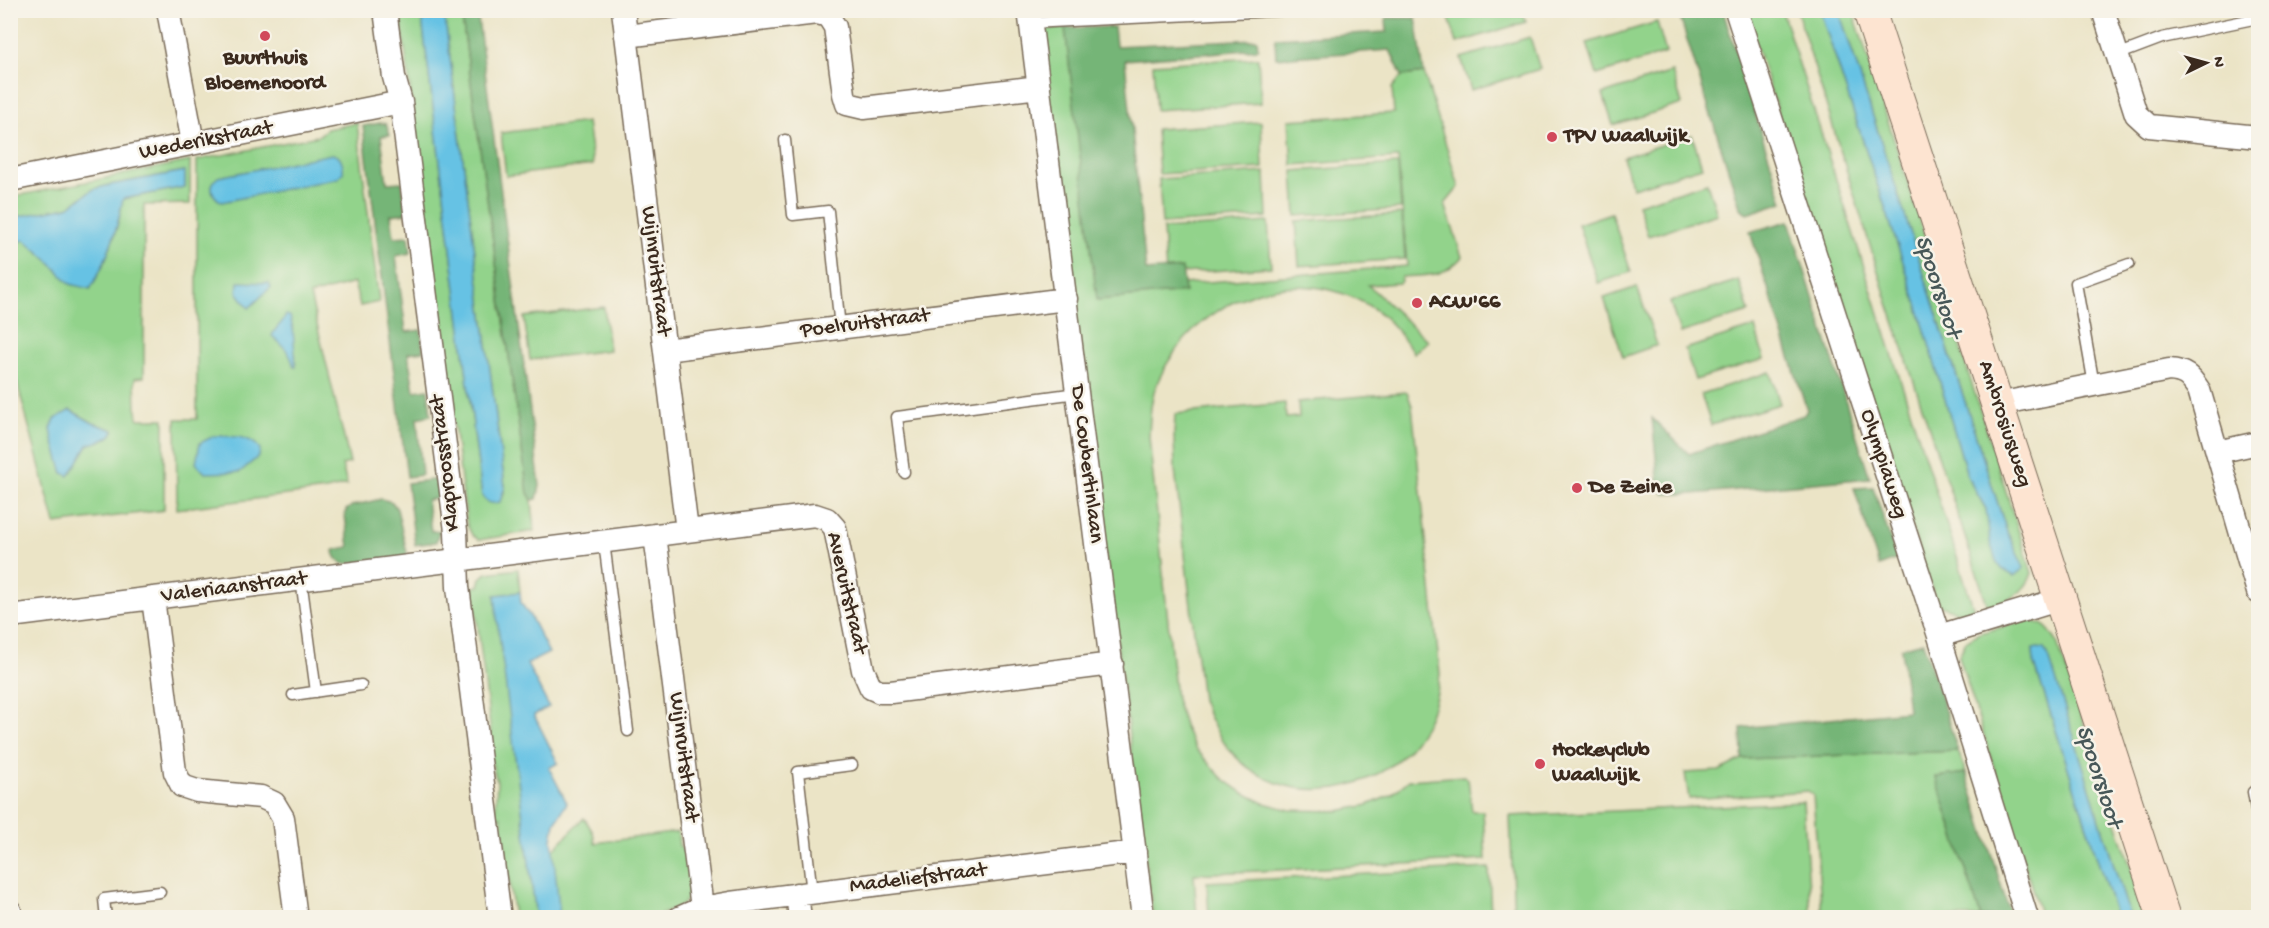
<svg xmlns="http://www.w3.org/2000/svg" width="2269" height="928" font-family="'Gochi Hand',sans-serif">
  <style>
    .green { fill: #92d38b; stroke: #667e54; stroke-width: 1.5; fill-rule: evenodd }
    .forest { fill: #75b577; stroke: #58704a; stroke-width: 1.5 }
    .water { fill: #66c2e4; stroke: #507681; stroke-width: 1.5 }
    .lines { fill: none; stroke-linecap: round; stroke-linejoin: round }
    .lane-casing { stroke: #796b59; stroke-width: 13 }
    .street-casing { stroke: #796b59; stroke-width: 25 }
    .secondary-casing { stroke: #796b59; stroke-width: 34 }
    .lane { stroke: #fff; stroke-width: 10 }
    .street { stroke: #fff; stroke-width: 22 }
    .secondary { stroke: #fde4d1; stroke-width: 32 }
    .poi-dot { fill: #d1495b; stroke: #f7f3e8; stroke-width: 2 }
    .labels { text-anchor: middle; dominant-baseline: central; stroke-width: 5; stroke-linejoin: round; paint-order: stroke }
    .poi-label { font-size: 22px; font-weight: bold; fill: #3b2a1e; stroke: #f7f3e8; text-anchor: start }
    .street-label { font-size: 22px; fill: #3b2a1e; stroke: #f7f3e8 }
    .water-label { font-size: 24px; font-style: italic; fill: #485859; stroke: #f7f3e8 }
  </style>
  <rect width="100%" height="100%" fill="#f7f3e8"/>
  <filter id="ink" filterUnits="userSpaceOnUse"><feTurbulence type="fractalNoise" baseFrequency=".0167" numOctaves="2"/><feDisplacementMap in="SourceGraphic" scale="12" xChannelSelector="R" yChannelSelector="G"/><feConvolveMatrix kernelMatrix="1 2 1 2 8 2 1 2 1" color-interpolation-filters="sRGB"/></filter>
  <filter id="wash" filterUnits="userSpaceOnUse"><feTurbulence type="fractalNoise" baseFrequency=".008" numOctaves="4" result="noise"/><feDisplacementMap in="SourceGraphic" scale="24" xChannelSelector="R" yChannelSelector="G"/><feGaussianBlur stdDeviation="1.35" result="paint"/><feColorMatrix in="noise" values="0 0 0 0 0 0 0 0 0 0 0 0 0 0 0 0 0 1.4 0 .05"/><feComposite in="paint" operator="in"/></filter>
  <g filter="url(#wash)">
    <rect width="100%" height="100%" fill="#ebe4c6"/>
    <path class="green" d="M1451 10 1522 11 1526 22 1457 43 1447 12Z
      M400 11H421L482 496 487 502 503 497 505 487 444 11H461L528 493 532 500 534 531 479 540 472 535 467 525Z
      M1745 11H1782L1974 610 1961 613 1937 605Z
      M1797 11H1820L1919 310 1968 478 1986 509 1989 525 2024 568 2007 532 1839 11H1853L2032 573C2025 595 2008 600 1988 607L1886 297Z
      M1657 22 1666 53 1597 75 1587 43Z
      M1065 28 1098 300 1185 292 1184 284 1407 266 1398 158 1292 165 1289 120 1394 113 1392 88 1402 76 1424 73 1459 187 1445 204 1462 257C1443 278 1428 275 1402 277L1400 283 1368 285 1428 341 1414 353C1402 337 1391 320 1374 309 1296 258 1196 298 1159 379 1150 397 1150 417 1149 437L1176 699 1185 728 1195 748 1222 778 1242 792 1264 803 1290 810 1338 811 1368 805 1391 795 1409 780 1464 776 1468 779 1472 811H1483L1486 860 1194 874 1197 917H1153L1036 30Z
      M1530 37 1540 69 1471 90 1461 58Z
      M1258 58 1261 103 1156 110 1153 64Z
      M1672 72 1682 104 1613 125 1603 94Z
      M587 122 593 165 506 176 501 133Z
      M1261 122 1263 168 1159 174 1156 129Z
      M357 123 379 302 360 306 354 283 310 295 350 463 342 465 347 485 326 490 177 509 176 419H197V160L318 136 327 129Z
      M1692 135 1702 167 1633 188 1623 157Z
      M190 161V204L144 205V377L135 378 136 409 137 410 138 419H164V510L55 524 11 360V243L25 240 49 261 90 289C108 260 118 232 123 199L185 187V171L110 185 94 189 68 207 11 218V197ZM70 410 93 423 114 430 109 437 88 444 63 473 51 429Z
      M1398 164 1401 209 1296 216 1293 171Z
      M1265 172 1267 217 1162 224 1159 179Z
      M1707 183 1717 214 1648 236 1638 204Z
      M1611 213 1631 272 1598 283 1578 224Z
      M1402 214 1405 259 1299 266 1296 221Z
      M1268 222 1271 267 1166 274 1163 229Z
      M1739 280 1749 312 1680 333 1670 302Z
      M1637 287 1657 345 1623 357 1604 298Z
      M604 307 609 350 530 360 524 317Z
      M1755 327 1764 359 1695 380 1685 349Z
      M1770 372 1780 404 1711 425 1701 394Z
      M1407 392 1412 406 1440 674C1437 702 1428 727 1409 749 1367 797 1284 805 1237 758 1220 741 1211 722 1202 700L1175 470 1174 435 1175 414 1285 403 1286 418 1299 417 1298 402Z
      M518 569 520 592 495 596 536 917H514L501 817H495L497 782 485 738V735L491 734 473 587 479 586 481 578 487 573Z
      M2024 621C2043 621 2048 627 2057 642L2147 917H2130L2050 661 2033 650 2034 662 2116 917H2041L1959 656 1966 641 1977 634Z
      M1958 751 1966 773 1936 777 1981 917H1822L1813 795 1808 791 1689 799 1685 773 1719 771 1742 759Z
      M1803 802 1811 917H1514L1510 816Z
      M584 818 593 832 595 843 678 832 679 845 686 855 690 887 686 900 682 905 656 917H560L551 852Z
      M1489 868 1491 917H1209L1207 882Z"/>
    <path class="forest" d="M461 11H477L540 486 537 499 532 500 528 493Z
      M1678 11H1723L1783 202 1747 214 1740 207Z
      M1386 18H1416L1424 73 1402 76 1390 50 1276 58 1275 38 1387 32Z
      M1114 27 1116 46 1257 39 1258 49 1125 60 1146 271 1182 268 1185 292 1097 300 1065 28Z
      M380 123 386 124 390 135 381 136 387 183 402 182 406 213 391 215 394 237 409 236 411 253 396 256 406 332 421 330 423 351 408 353 414 391 428 389 431 415 417 418 422 475 407 477 363 126Z
      M1789 221 1870 478 1692 494H1664L1659 487 1652 418 1689 454 1804 415 1807 410 1750 232Z
      M439 479 442 498 427 500 431 531 446 530V532H439L436 542 415 545 407 483Z
      M1873 487 1897 559 1879 566 1854 488Z
      M381 499 392 502 397 509 408 557 344 564C338 561 334 557 334 550L349 547 345 515 346 510 352 506Z
      M1923 642 1958 751 1742 759 1741 728 1908 711 1901 648Z
      M1966 773 2011 917H1981L1936 777Z"/>
    <path class="water" d="M421 11H444L505 487 500 502C491 505 487 503 482 496Z
      M1820 11H1839L2007 532 2024 568 2014 576 2002 569 1996 561 1990 542 1986 509 1968 478 1919 310Z
      M332 154C341 155 344 164 343 173L338 178 222 202C211 196 208 185 218 177Z
      M185 171V187L123 199C117 232 108 260 90 289L70 284 49 261 25 240 11 243V218L68 207 94 189 110 185Z
      M238 282 269 283 271 287 249 308 237 292Z
      M286 315 290 316 293 329 296 367H294C290 352 284 346 272 336 275 327 282 325 286 315Z
      M70 410 93 423 114 430C112 440 97 441 88 445L69 476 63 473 53 440 51 429 55 419Z
      M214 436C229 436 251 435 260 449L259 456 240 472 205 473 196 463 200 443Z
      M520 592 521 603 530 616 549 653 527 664 549 707 534 715 558 763 549 768 567 803 555 823 552 839 560 917H536L497 619 495 595Z
      M2038 648 2044 649 2050 660 2130 917H2116L2034 662 2033 649Z"/>
  </g>
  <g filter="url(#ink)">
    <g class="lines">
      <defs>
        <path id="lane" d="M1030 23 1293 10
          M2117 55 2162 38 2258 18
          M785 140 793 215 828 211 840 328
          M2094 385 2076 283 2129 264
          M904 472 897 417 1077 393
          M604 542 628 731
          M301 579 316 692
          M293 695 361 685
          M2253 792 2258 821
          M812 893 798 772 852 765
          M106 918 104 899 160 892"/>
        <path id="street" d="M168 10 193 143
          M385 10 394 77 401 102 456 531 458 587 500 918
          M623 10 687 531
          M1029 10 1143 918
          M1736 10 1939 636 2027 918
          M2103 10 2136 114 2149 126 2258 137
          M626 36 817 13 828 16 835 27 844 94 847 104 864 108 1039 87
          M10 180 401 102
          M665 350 1066 299
          M1998 404 2169 370C2185 371 2190 376 2199 390L2258 592
          M2217 452 2258 443
          M655 535 702 908
          M153 598 175 772 182 786 197 791 261 797 274 803 283 818 296 918
          M10 616 815 515 827 519 835 528 863 670 871 688 880 692H891L1112 664
          M1939 636 2061 599
          M797 894 800 918
          M10 911 11 918
          M679 918 702 908 730 903 1135 852"/>
        <path id="secondary" d="M1869 10 2164 918"/>
      </defs>
      <use href="#lane" class="lane-casing"/>
      <use href="#street" class="street-casing"/>
      <use href="#secondary" class="secondary-casing"/>
      <use href="#lane" class="lane"/>
      <use href="#street" class="street"/>
      <use href="#secondary" class="secondary"/>
    </g>
  </g>
  <g class="poi-dot">
    <circle cx="265" cy="36" r="6"/>
    <circle cx="1552" cy="137" r="6"/>
    <circle cx="1417" cy="303" r="6"/>
    <circle cx="1577" cy="488" r="6"/>
    <circle cx="1540" cy="764" r="6"/>
  </g>
  <g class="labels">
    <g class="poi-label">
      <text x="265" y="59" text-anchor="middle">Buurthuis<tspan x="265" dy="25">Bloemenoord</tspan></text>
      <text x="1564" y="137">TPV Waalwijk</text>
      <text x="1429" y="303">ACW'66</text>
      <text x="1589" y="488">De Zeine</text>
      <text x="1552" y="751">Hockeyclub<tspan x="1552" dy="25">Waalwijk</tspan></text>
    </g>
    <g class="street-label">
      <text transform="translate(206 141) rotate(-11)">Wederikstraat</text>
      <text transform="translate(655 271) rotate(83)">Wijnruitstraat</text>
      <text transform="translate(865 324) rotate(-7)">Poelruitstraat</text>
      <text transform="translate(2004 424) rotate(72)">Ambrosiusweg</text>
      <text transform="translate(446 463) rotate(-97)">Klaproosstraat</text>
      <text transform="translate(1086 464) rotate(83)">De Coubertinlaan</text>
      <text transform="translate(1883 464) rotate(72)">Olympiaweg</text>
      <text transform="translate(234 588) rotate(-7)">Valeriaanstraat</text>
      <text transform="translate(846 593) rotate(77)">Averuitstraat</text>
      <text transform="translate(683 757) rotate(83)">Wijnruitstraat</text>
      <text transform="translate(918 879) rotate(-7)">Madeliefstraat</text>
    </g>
    <g class="water-label">
      <text transform="translate(1937 287) rotate(72)">Spoorsloot</text>
      <text transform="translate(2098 777) rotate(72)">Spoorsloot</text>
    </g>
  </g>
  <rect width="2269" height="928" fill="none" stroke="#f7f3e8" stroke-width="36"/>
  <g transform="translate(2206 63) rotate(85)" stroke="#f7f3e8" stroke-width="4.5" paint-order="stroke">
  <path d="M0-4.5L10 22L0 15L-10 22Z" fill="#3b2a1e"/>
  <text y="-9" font-size="16" font-weight="bold" text-anchor="middle" fill="#3b2a1e">N</text>
  </g>
</svg>
